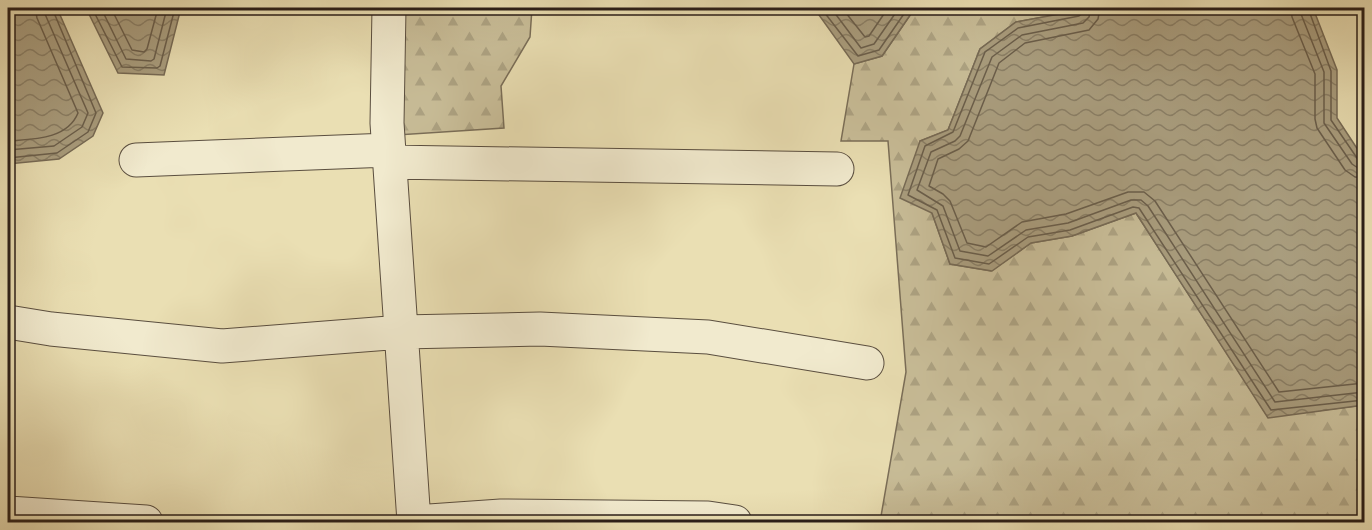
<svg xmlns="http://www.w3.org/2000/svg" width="1372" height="530" font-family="Vollkorn,serif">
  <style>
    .forest { fill: url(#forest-firs); stroke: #7a6e58; stroke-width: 1.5 }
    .water { fill: url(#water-waves); stroke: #766a55; stroke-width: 1.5 }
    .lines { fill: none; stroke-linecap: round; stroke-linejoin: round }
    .shore { stroke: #6a5e4b; stroke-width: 1.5 }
    .minor-casing { stroke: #5a4e3f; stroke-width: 35 }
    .minor { stroke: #f1eace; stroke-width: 33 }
  </style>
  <defs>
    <pattern id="forest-firs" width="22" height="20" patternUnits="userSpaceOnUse" patternTransform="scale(1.5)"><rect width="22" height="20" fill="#c9be99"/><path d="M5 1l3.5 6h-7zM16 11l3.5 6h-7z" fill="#ada383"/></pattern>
    <pattern id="water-waves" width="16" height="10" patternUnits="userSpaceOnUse" patternTransform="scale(1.5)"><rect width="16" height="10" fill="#a99d7e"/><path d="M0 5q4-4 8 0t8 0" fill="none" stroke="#8a7f66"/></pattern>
  </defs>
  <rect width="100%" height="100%" fill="#eadfb3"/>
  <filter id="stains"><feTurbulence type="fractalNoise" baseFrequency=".00333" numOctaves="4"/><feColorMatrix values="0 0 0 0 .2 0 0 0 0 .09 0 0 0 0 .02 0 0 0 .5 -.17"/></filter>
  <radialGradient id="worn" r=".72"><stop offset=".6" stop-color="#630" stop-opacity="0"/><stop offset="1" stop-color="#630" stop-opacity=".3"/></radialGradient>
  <path class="forest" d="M400 8H532L530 37 501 86 504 128 397 135Z
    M915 8H1092L1016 22 980 49 948 130 920 141 932 213 950 264 991 271 1031 243 1072 236 1136 213 1268 417 1364 405V522H880L906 372 888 141H841L854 64 882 56Z"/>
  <path class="water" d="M8 8H57L103 113 93 136 59 159 8 164Z
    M86 8H181L164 75 118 73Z
    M814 8H915L882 56 854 64Z
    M1092 8H1313L1337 70V118L1364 159V405L1268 418 1136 213 1072 236 1031 243 992 271 950 264 932 213 900 198 920 141 948 130 980 49 1016 22Z"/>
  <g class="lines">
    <path class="shore" d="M92 8 122 67 157 68 160 66 175 8
      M101 8 126 59 151 61 154 59 167 8
      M111 8 132 50 144 52 147 49 158 8
      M821 8 858 56 879 50 908 8
      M831 8 861 48 874 44 899 8
      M842 8 865 37 869 36 888 8
      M1084 8 1083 13 1079 16 1018 28 985 52 953 132 925 146 908 195 937 210 955 258 989 264 1028 237 1070 230 1133 207 1139 208 1271 410 1364 400
      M1091 8 1089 17 1083 23 1022 35 992 57 960 136 955 141 931 152 917 190 943 206 960 251 988 256 1026 230 1068 223 1131 200H1141L1148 206 1275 402 1364 392
      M1100 8 1098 19 1089 30 1025 43 999 63 968 141 959 149 938 159 929 186 943 194 950 201 967 243 986 247 1022 222 1066 214 1128 192H1144L1155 201 1279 392 1364 383
      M1291 8 1292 17 1315 74V119L1317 128 1345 170 1355 177 1364 178
      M1300 8 1301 14 1324 72V123L1352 164 1358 168 1364 169
      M1308 8 1331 71V120L1357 158 1364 161
      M8 141C32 139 67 140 78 113L37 18 35 8
      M8 150 54 146 82 127 88 113 45 14 44 8
      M8 158 57 153 88 132 96 113 52 8"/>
    <defs>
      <path id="minor" d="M389 8 387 123 414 522
        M136 160 389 150
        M390 162 837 169
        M8 322 51 329 222 346 402 332 540 329 708 337 867 363
        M8 513 146 522
        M415 522 501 516 708 518 735 522"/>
    </defs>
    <use href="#minor" class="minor-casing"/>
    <use href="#minor" class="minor"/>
  </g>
  <rect width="1372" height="530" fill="none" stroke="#eadfb3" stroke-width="30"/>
  <rect x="9" y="9" width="1354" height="512" fill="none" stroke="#2a1e18" stroke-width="3"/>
  <rect x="15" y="15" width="1342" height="500" fill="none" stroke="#2a1e18" stroke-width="1.5"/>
  <rect width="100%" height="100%" filter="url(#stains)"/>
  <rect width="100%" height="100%" fill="url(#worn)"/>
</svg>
